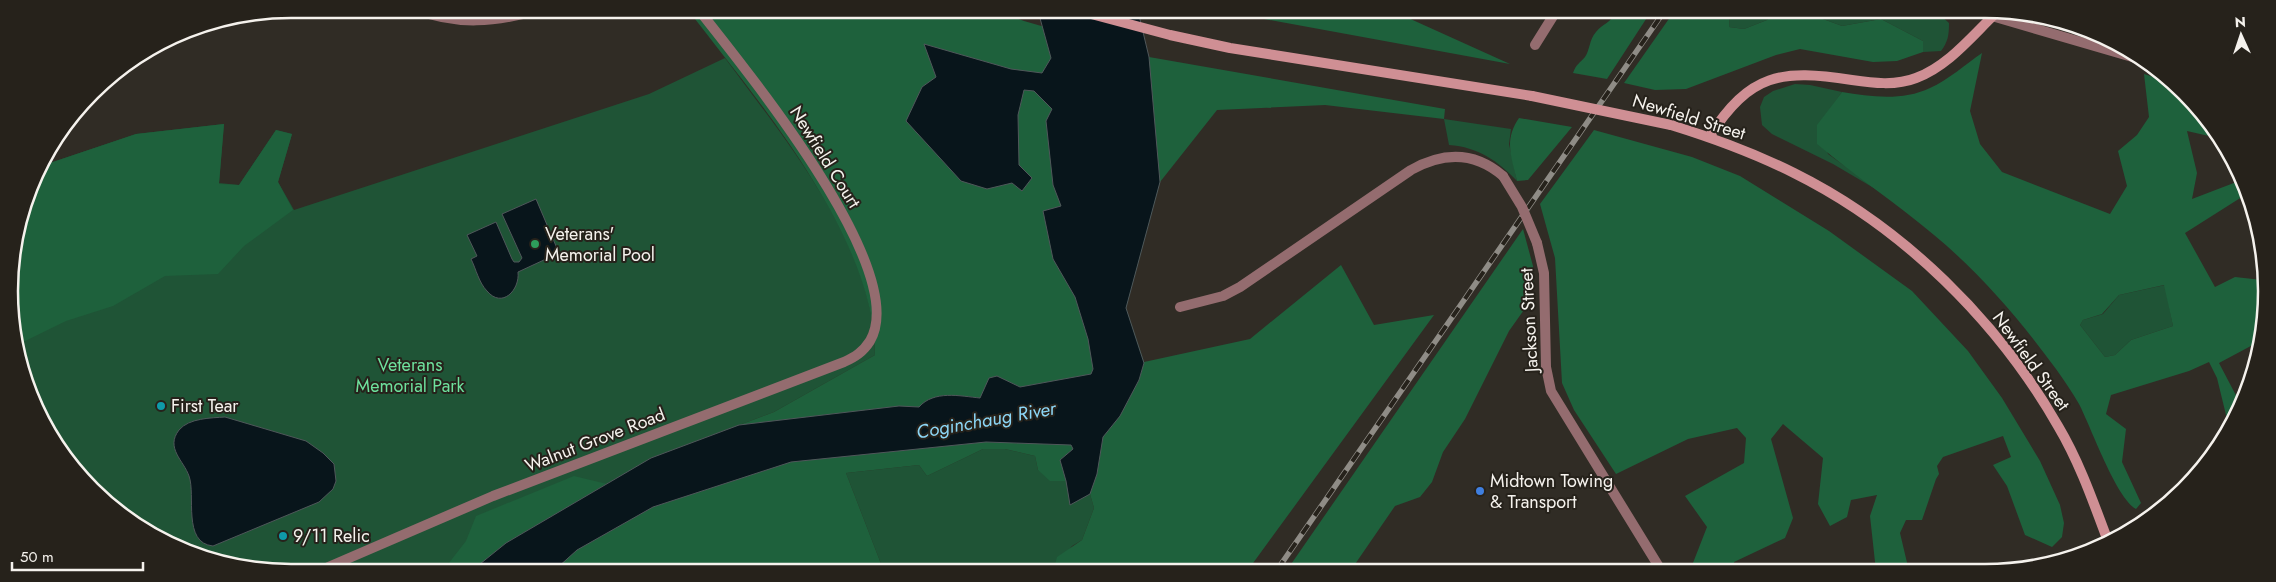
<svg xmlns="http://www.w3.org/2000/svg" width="2276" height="582" font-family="Jost,sans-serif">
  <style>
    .green { fill: #1f5436 }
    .forest { fill: #1e613c; fill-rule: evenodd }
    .water { fill: #08151b; stroke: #4f575a }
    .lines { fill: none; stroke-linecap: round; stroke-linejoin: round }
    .street { stroke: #946c6f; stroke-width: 10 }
    .secondary { stroke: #cf8f94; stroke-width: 10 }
    .rail-casing { stroke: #8f8c86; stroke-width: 5.5 }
    .rail { stroke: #26221b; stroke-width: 4; stroke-dasharray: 11; stroke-linecap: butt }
    .street-bridge { stroke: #946c6f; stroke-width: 10 }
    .secondary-bridge { stroke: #cf8f94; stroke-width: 10 }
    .leisure-dot { fill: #2e9e5b; stroke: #26221b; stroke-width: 2 }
    .culture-dot { fill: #0f9aa8; stroke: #26221b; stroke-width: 2 }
    .shop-dot { fill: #3f7fe0; stroke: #26221b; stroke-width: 2 }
    .labels { text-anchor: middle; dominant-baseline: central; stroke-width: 4; stroke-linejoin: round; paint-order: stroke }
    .street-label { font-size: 18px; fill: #f5f2ed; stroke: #26221b }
    .poi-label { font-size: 18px; fill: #f5f2ed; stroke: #26221b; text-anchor: start }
    .park-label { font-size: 18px; fill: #6ee19d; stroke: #26221b }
    .water-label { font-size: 19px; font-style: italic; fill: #8cd6f6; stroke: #26221b }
    .rim { fill: none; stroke: #f5f2ed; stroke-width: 2.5 }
  </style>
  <rect width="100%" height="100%" fill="#302c25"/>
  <path class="green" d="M1730 13H1771L1767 20 1744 29 1729 27Z
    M1815 13 1939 14 1949 23C1949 35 1948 42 1941 51L1923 52V41L1881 19 1842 26 1815 16Z
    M725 58C786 141 875 246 875 355L774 412 651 458 475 568H236L134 526 67 463 18 364 9 272 38 167 136 134 224 124 219 183 239 185 276 130 292 134 278 182 294 210 649 94Z
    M1795 84 1810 85 1842 92 1818 125 1828 154 1884 194 1833 164 1772 134 1762 125 1760 107 1764 97 1773 91Z
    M1444 119 1511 129 1509 144 1517 181C1498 161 1478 147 1449 145Z
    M2165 285 2173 326 2131 340 2115 355 2105 357 2080 325 2083 320 2103 314 2119 295Z
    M983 449H1005L1035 456 1038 470 1066 481 1090 494 1094 508 1082 540 1072 546 1054 568 1056 569H883L846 473 919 465 927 476Z"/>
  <path class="forest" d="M688 10 998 11 1024 21 1149 57 1445 109 1444 119 1325 105 1217 110 1160 182 1126 308 1144 362 1250 339 1341 265 1374 325 1434 315 1248 570 1056 569 1054 568 1057 557 1082 540 1094 508 1090 494 1070 505 1066 481H1050L1038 470 1035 456 1005 449H983L927 476 919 465 846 473 883 569 445 568 466 541 476 516 574 476 607 484 651 458 774 412 875 355C875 236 758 101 688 10Z
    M1226 12H1395L1510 64Z
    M1615 13H1650L1607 79 1573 73C1576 64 1580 63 1585 57 1590 50 1589 40 1596 32 1602 24 1611 23 1615 13Z
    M1673 13H1730L1729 27 1744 29 1767 20 1771 13H1815V16L1842 26 1881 19 1923 41V52L1897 61 1873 62 1800 49 1776 55 1686 89 1655 90 1624 83Z
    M1982 53 1970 111 1980 144 2002 172 2110 214 2127 186 2118 151 2137 135 2149 117 2144 74 2166 81 2220 134 2222 139 2187 131 2197 173 2192 199 2239 181 2245 195 2185 233 2215 287 2235 277 2262 280V340L2219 363 2240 403 2234 420 2233 417 2227 419 2217 378 2209 362 2189 371 2111 395 2106 414 2126 429 2122 462 2141 503 2136 509C2116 498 2091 427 2079 404 2072 392 2064 380 2056 369 2020 320 1981 274 1934 235 1896 203 1855 176 1817 144V125L1842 92C1871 97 1903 101 1930 88 1948 80 1966 64 1982 53ZM2164 285 2173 326 2131 340 2115 355 2105 357 2080 325 2083 320 2102 314 2119 295Z
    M1519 118 1572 127 1528 180 1517 181C1511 156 1504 140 1519 118Z
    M224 124 219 184 239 185 276 130 292 134 278 182 293 210 244 246 218 274 165 276 113 306 66 321 17 345 9 272 38 167 136 134Z
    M1594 130 1692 157 1740 176 1829 231 1912 291 1968 351 2002 398 2040 461 2060 505 2064 523 2062 537 2052 547 2025 535 2007 486 1993 465 2011 457 2003 436 1943 457 1937 466 1939 474 1936 479 1922 520H1906L1900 533 1909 571H1876L1870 516 1877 495 1851 500 1847 517 1830 526 1818 504 1823 458 1783 424 1771 439 1793 518 1785 538 1734 562 1735 570H1693L1691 568 1707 527 1685 496 1744 463 1746 438 1737 428 1688 439 1616 474 1574 410 1562 383 1555 258 1540 204Z
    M1523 229 1533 266 1534 287 1525 289 1526 307 1509 331 1465 419 1443 452 1432 482 1420 497 1395 506 1351 570H1287Z"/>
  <path class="water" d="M1038 11H1138L1149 57 1160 182 1126 308 1144 363 1139 380 1120 416 1103 437 1097 474 1090 494 1070 505 1066 481 1060 460 1073 449 1071 445 986 442 791 462 653 507 577 550 557 568H475L506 543 651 458 739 425 899 406 919 407C934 390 960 396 980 398L989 378 997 376 1020 387 1091 374 1093 369 1088 339 1075 297 1053 259 1043 211 1061 206 1053 185 1046 121 1052 109 1034 91 1024 90 1018 115 1019 165 1032 178 1022 191 1012 183 987 189 961 181 906 121 922 87 936 77 924 44 1011 69 1042 73 1051 58Z
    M536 199 559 253 518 272C520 290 502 309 487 291 479 283 476 269 471 259L477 256 467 235 496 222 512 259 514 262H519L522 258 502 214Z
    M225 417 306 441 323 453 334 464 336 481 333 489 319 502 213 546C182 543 196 495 189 476 184 461 165 448 179 430 189 418 211 418 225 417Z"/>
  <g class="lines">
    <path class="street" d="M415 9C456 26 497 22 538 10
      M1985 14 2146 61
      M1535 45 1555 13
      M1537 243 1544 273 1546 367 1551 391 1661 570
      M1180 307 1223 296 1240 287 1411 170C1443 152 1474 151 1503 176
      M326 568 493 496 844 362C855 357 863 352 870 341 912 270 743 67 699 10"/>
    <path class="secondary" d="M1080 11 1170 35 1230 48 1532 96
      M1671 125C1713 138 1754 153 1794 173 1903 227 1998 321 2058 426 2080 463 2094 504 2109 544
      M1709 137C1750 73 1781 69 1852 80 1872 83 1896 86 1916 78 1948 66 1971 37 1995 14"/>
    <defs>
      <path id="rail" d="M1277 570 1663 13"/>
    </defs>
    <use href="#rail" class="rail-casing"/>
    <use href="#rail" class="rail"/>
    <path class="street-bridge" d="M1503 176 1522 207 1537 243"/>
    <path class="secondary-bridge" d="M1532 96 1671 125"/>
  </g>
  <circle class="leisure-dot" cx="535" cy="244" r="5"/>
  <g class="culture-dot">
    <circle cx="161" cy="406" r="5"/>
    <circle cx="283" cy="536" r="5"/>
  </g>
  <circle class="shop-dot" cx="1480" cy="491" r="5"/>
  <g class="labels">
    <g class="street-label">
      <text transform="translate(1689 117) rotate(17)">Newfield Street</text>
      <text transform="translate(825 157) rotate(58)">Newfield Court</text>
      <text transform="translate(1529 320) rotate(-93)">Jackson Street</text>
      <text transform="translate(2031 361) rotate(54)">Newfield Street</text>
      <text transform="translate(595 440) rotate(-21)">Walnut Grove Road</text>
    </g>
    <g class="poi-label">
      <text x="545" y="234">Veterans'<tspan x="545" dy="21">Memorial Pool</tspan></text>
      <text x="171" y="406">First Tear</text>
      <text x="1490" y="481">Midtown Towing<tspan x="1490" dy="21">&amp; Transport</tspan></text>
      <text x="293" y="536">9/11 Relic</text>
    </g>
    <g class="park-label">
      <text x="410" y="365">Veterans<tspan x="410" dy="21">Memorial Park</tspan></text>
    </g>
    <g class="water-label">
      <text transform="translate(986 420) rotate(-10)">Coginchaug River</text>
    </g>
  </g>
  <path d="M0 0H2276V582H0ZM291 18H1985A273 273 0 0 1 2258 291V291A273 273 0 0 1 1985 564H291A273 273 0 0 1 18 291V291A273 273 0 0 1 291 18Z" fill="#26221b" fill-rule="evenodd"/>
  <path class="rim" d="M291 18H1985A273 273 0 0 1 2258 291V291A273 273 0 0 1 1985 564H291A273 273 0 0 1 18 291V291A273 273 0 0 1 291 18Z"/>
  <g transform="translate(2241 35) rotate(357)" stroke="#26221b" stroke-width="4" paint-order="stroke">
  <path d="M0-4L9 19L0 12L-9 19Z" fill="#f5f2ed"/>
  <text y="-8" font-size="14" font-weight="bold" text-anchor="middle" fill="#f5f2ed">N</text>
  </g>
  <path d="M12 562v8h131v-8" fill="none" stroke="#f5f2ed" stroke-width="2.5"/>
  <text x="20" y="562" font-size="15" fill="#f5f2ed" stroke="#26221b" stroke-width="4" paint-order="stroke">50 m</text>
</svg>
